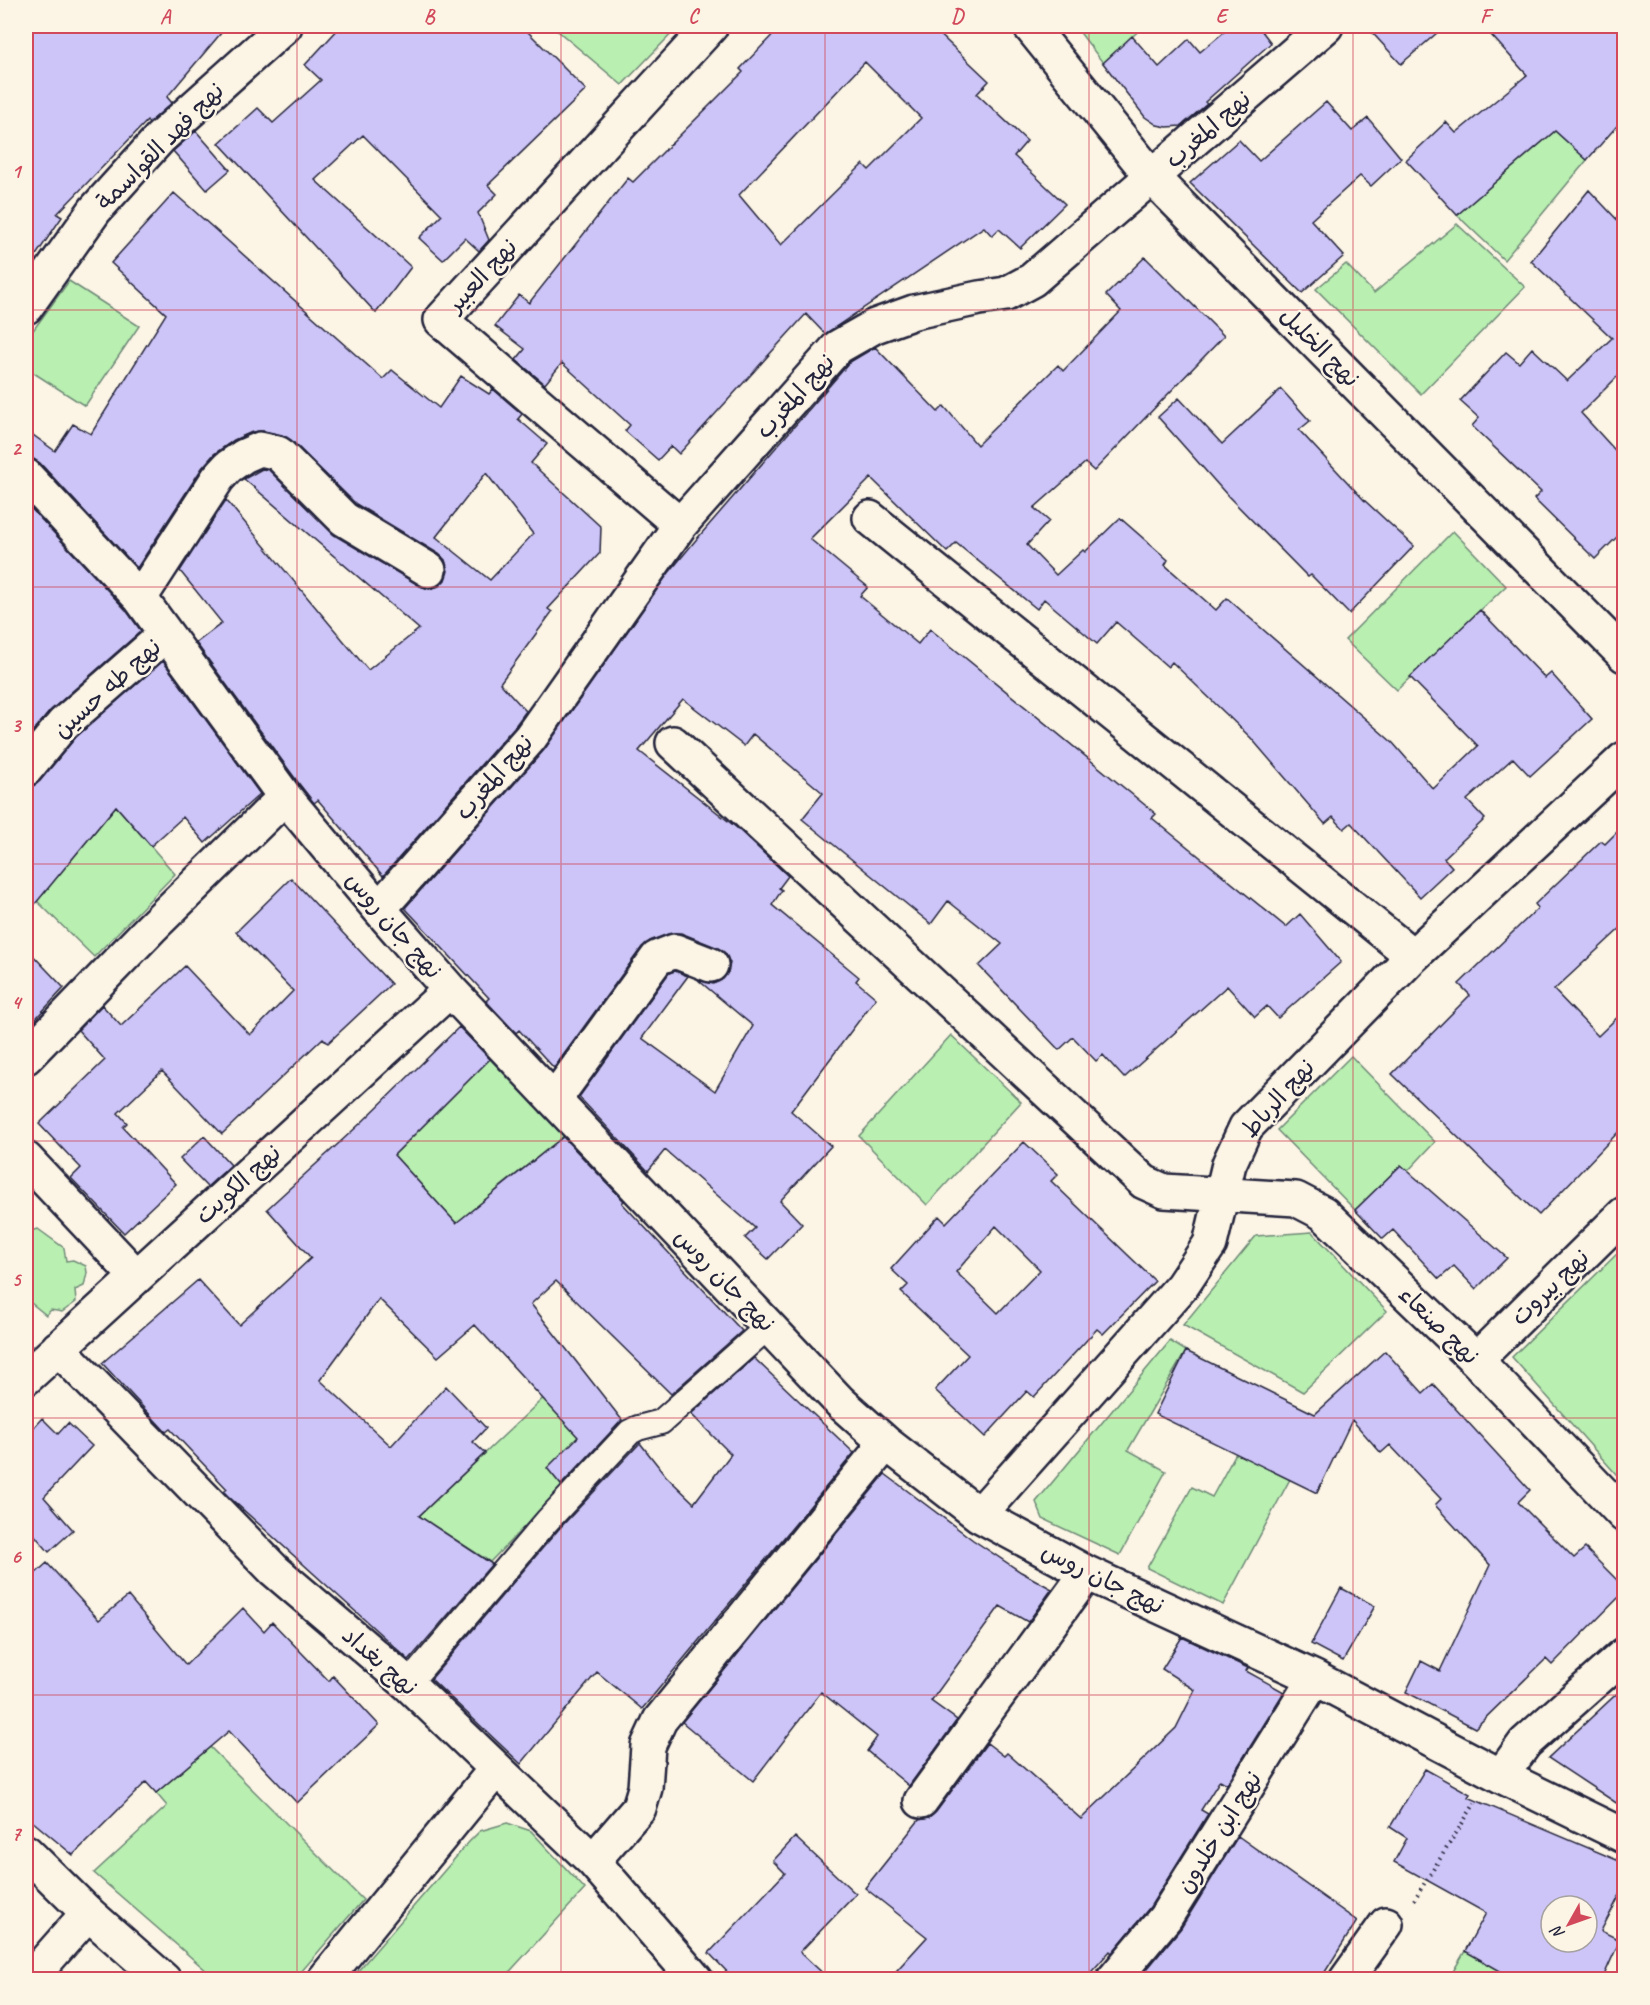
<svg xmlns="http://www.w3.org/2000/svg" width="1650" height="2005" font-family="Caveat,'Playpen Sans Arabic',sans-serif">
  <style>
    .green { fill: #b9efb1; stroke: #6e8876; stroke-width: 1.5 }
    .building { fill: #cdc5f7; stroke: #22223b; stroke-width: 1.5; fill-rule: evenodd }
    .lines { fill: none; stroke-linecap: round; stroke-linejoin: round }
    .lane-casing { stroke: #22223b; stroke-width: 28 }
    .street-casing { stroke: #22223b; stroke-width: 38 }
    .secondary-casing { stroke: #22223b; stroke-width: 38 }
    .path { stroke: #22223b; stroke-width: 4; stroke-dasharray: 1.5 4.5; stroke-linecap: butt }
    .lane { stroke: #fcf5e5; stroke-width: 24 }
    .street { stroke: #fcf5e5; stroke-width: 33 }
    .secondary { stroke: #fcf5e5; stroke-width: 33 }
    .grid { fill: none; stroke: #d1495b; stroke-width: 1.5; stroke-opacity: 0.55 }
    .labels { text-anchor: middle; dominant-baseline: central; stroke-width: 4.5; stroke-linejoin: round; paint-order: stroke }
    .street-label { font-size: 24px; fill: #22223b; stroke: #fcf5e5 }
    .neatline { fill: none; stroke: #d1495b; stroke-width: 2 }
    .grid-label { font-size: 20px; text-anchor: middle; font-weight: bold; fill: #d1495b }
  </style>
  <rect width="100%" height="100%" fill="#fcf5e5"/>
  <filter id="ink" filterUnits="userSpaceOnUse"><feTurbulence type="fractalNoise" baseFrequency=".0167" numOctaves="2"/><feDisplacementMap in="SourceGraphic" scale="12" xChannelSelector="R" yChannelSelector="G"/><feConvolveMatrix kernelMatrix="1 2 1 2 8 2 1 2 1" color-interpolation-filters="sRGB"/></filter>
  <g filter="url(#ink)">
    <path class="green" d="M552 26H679L622 85Z
      M1075 26H1144L1103 63Z
      M1555 131 1587 160 1504 260 1457 215Z
      M1457 224 1525 287 1421 394 1316 289 1346 264 1374 293Z
      M69 281 139 326 85 406 26 368V340Z
      M1453 531 1506 586 1397 690 1345 640Z
      M116 806 175 874 94 957 37 901Z
      M951 1035 1021 1102 927 1205 859 1136Z
      M494 1054 569 1132 500 1187 458 1225 394 1155Z
      M1351 1056 1435 1142 1408 1171 1401 1165 1355 1210 1277 1130Z
      M38 1229 64 1248 66 1261 73 1260 86 1266 87 1273 84 1286 75 1290 76 1302 62 1312 51 1310 46 1315 26 1299V1235L29 1231Z
      M1312 1232 1387 1311 1303 1392 1183 1325 1256 1236Z
      M1624 1247V1483L1512 1357Z
      M1170 1341 1186 1351 1128 1450 1166 1471 1120 1555 1043 1519 1036 1502Z
      M575 1368 601 1408 619 1429 490 1562 419 1516Z
      M1236 1453 1290 1479 1223 1605 1147 1568 1192 1487 1212 1497Z
      M210 1747 363 1900 295 1979H216L94 1873 167 1806 156 1793Z
      M507 1823 531 1831 585 1889 503 1979H351L469 1842 480 1831Z
      M1465 1951 1519 1980H1448Z"/>
    <path class="building" d="M26 26H227L167 97 172 103 149 123 147 121 57 214 62 217 26 270Z
      M341 26H522L586 90 488 185 497 194 478 213 489 240 479 251 465 238 443 260 419 238 442 215 363 135 315 180 411 267 376 313 219 143 258 108 273 123 321 80 305 65Z
      M781 26H931L989 81 977 94 1027 141 1014 156 1065 204 1020 248 999 229 992 236 984 227 825 334 806 314 679 454 671 446 658 460 625 431 630 425 562 363 545 384 516 360 525 349 495 326 519 295 529 303 628 178 633 182 743 72 740 69ZM865 62 921 118 869 170 863 164 781 245 739 195Z
      M1231 26H1258L1271 43 1205 102 1207 104 1181 126 1167 127 1157 125 1145 117 1103 63 1132 36 1159 67 1189 39 1200 52Z
      M1366 26H1445L1401 64Z
      M1483 26H1624V118L1587 160 1555 131 1457 215 1406 160 1446 122 1456 133 1527 75Z
      M1326 102 1352 131 1368 118 1401 158 1371 186 1360 176 1311 220 1344 256 1302 293 1190 183 1239 140 1259 161Z
      M196 131 230 170 207 190 173 151Z
      M1589 190 1624 227V370L1581 413 1624 460V530L1595 559 1534 499 1541 492 1472 426 1479 418 1460 401 1506 352 1519 363 1532 348 1567 381 1612 338 1531 261Z
      M174 193 383 379 392 370 439 408 461 376 489 394 493 389 522 414 518 419 547 444 531 463 601 527 600 553 548 609 552 612 500 683 526 711 515 726 383 876 318 800 314 803 300 785 196 643 222 623 180 571 226 500 368 670 419 629 244 479 262 469 269 470 334 535 420 586 429 589 439 586 445 580 448 571 445 560 439 554 356 504 291 440 282 435 264 431 252 432 234 440 214 454 202 468 137 568 40 463 32 458H26V430L55 451 73 424 91 434 166 314 111 263ZM486 473 533 534 490 580 436 537Z
      M1145 257 1224 336 1094 471 1085 463 1034 508 1049 521 1027 545 1056 575 1083 550 1085 552 1120 518 1168 560 1165 565 1216 610 1227 598 1393 743 1433 789 1478 746 1410 677 1480 610 1545 678 1551 673 1592 719 1530 776 1513 758 1467 800 1485 819 1444 858 1452 867 1420 897 1351 823 1344 829 1333 817 1325 824 1251 738 1172 662 1168 667 1116 622 1097 644 1044 599 1037 609 956 543 947 552 871 478 810 539 868 587 860 596 918 644 930 629 1156 814 1152 818 1286 927 1300 914 1341 962 1278 1018 1267 1006 1255 1017 1227 986 1124 1078 1103 1055 1096 1061 1073 1037 1059 1050 979 966 1002 944 948 901 931 924 802 819 823 793 753 734 744 746 683 699 639 751 737 828 788 876 779 888 782 890 772 905 859 977 856 981 876 998 791 1111 831 1146 780 1201 802 1224 768 1259 745 1238 755 1228 665 1150 648 1171 579 1097 669 973 675 971 688 976 642 1038 715 1091 753 1026 698 980 713 984 723 979 728 972 730 963 725 953 718 948 681 933 668 934 650 941 642 947 554 1068 519 1030 516 1033 486 1001 489 998 405 908 544 750 667 575 695 541 850 362 875 347 938 412 944 406 977 445 1058 365 1063 371 1121 311 1106 295Z
      M1281 389 1310 421 1299 430 1364 500 1414 546 1349 614 1311 575 1308 577 1228 496 1158 417 1179 398 1222 444Z
      M26 503 126 610 141 631 51 710 26 740Z
      M163 661 260 794 205 843 183 817 151 846 116 806 26 915V787L33 786 40 781 76 737Z
      M1624 825V925L1554 990 1598 1036 1624 1011V1126L1539 1215 1392 1074 1470 995 1459 984 1538 908 1535 904 1601 841 1605 844Z
      M291 878 391 984 328 1043 323 1038 222 1134 162 1071 118 1113 127 1123 123 1127 176 1184 124 1233 71 1178 81 1168 39 1124 105 1060 78 1030 102 1005 121 1026 185 966 250 1035 293 991 236 932Z
      M26 948 64 988 26 1029Z
      M459 1027 490 1059 394 1155 456 1223 563 1137 624 1201 622 1203 742 1331 671 1394 556 1281 531 1304 622 1420 561 1485 547 1468 578 1437 475 1325 438 1357 379 1299 320 1380 391 1446 446 1386 486 1428 473 1442 485 1453 419 1516 492 1564 409 1660 228 1496 224 1492 227 1489 170 1429 166 1432 102 1363 198 1280 239 1325 311 1258 267 1209 362 1122Z
      M204 1136 231 1165 207 1187 180 1159Z
      M1024 1142 1058 1174 1051 1181 1155 1281 1103 1334 1097 1329 1034 1397 1027 1391 985 1437 935 1390 968 1355 901 1292 908 1285 891 1269 939 1216 946 1223ZM996 1226 1040 1270 998 1313 956 1272Z
      M1401 1165 1507 1258 1476 1289 1454 1266 1439 1279 1393 1230 1383 1239 1355 1210Z
      M1186 1351 1315 1414 1385 1351 1423 1393 1433 1384 1530 1490 1518 1502 1574 1558 1585 1548 1624 1587V1592L1552 1665 1546 1659 1475 1728 1406 1692 1421 1661 1440 1671 1490 1565 1435 1505 1441 1499 1390 1445 1381 1453 1352 1420 1317 1493 1155 1414Z
      M754 1358 854 1453 642 1709 597 1672 521 1764 431 1679 558 1530 639 1444 640 1443 666 1476 694 1503 731 1454 691 1414Z
      M42 1418 58 1434 68 1423 92 1446 44 1497 73 1530 49 1552 26 1525V1436Z
      M885 1474 973 1540 1021 1572 1052 1589 1028 1622 1000 1606 931 1701 957 1720 909 1786 867 1751 877 1737 821 1692 753 1781 682 1722Z
      M47 1563 99 1620 128 1596 186 1665 243 1608 264 1631 272 1622 329 1681 333 1676 379 1725 297 1803 229 1731 156 1793 146 1782 73 1855 26 1816V1582Z
      M1341 1588 1375 1606 1343 1661 1311 1644Z
      M1182 1637 1248 1668 1246 1671 1284 1692 1227 1784 1220 1780 1201 1810 1208 1814 1150 1907 1112 1953 1110 1951 1084 1980H888L927 1937 865 1888 919 1820 929 1818 936 1812 987 1743 1004 1756 1007 1753 1081 1819 1176 1728 1195 1690 1162 1669Z
      M1624 1687V1808L1548 1758Z
      M1425 1769 1470 1794 1468 1797 1624 1863V1887L1601 1931 1620 1940 1602 1980H1516L1465 1951 1486 1913 1394 1862 1407 1838 1390 1827ZM1551 1906H1587V1942H1551Z
      M1238 1836 1357 1921 1320 1980H1151L1143 1974 1181 1928Z
      M795 1837 856 1894 800 1952 830 1980H735L709 1953 785 1873 773 1861Z"/>
    <g class="lines">
      <defs>
        <path id="lane" d="M408 1684 547 1521 630 1432 638 1428 661 1422 769 1326"/>
        <path id="street" d="M26 307 95 210 160 138 285 26
          M26 476 140 598 285 797 379 909 450 990 840 1402 886 1443 979 1515 1087 1573 1315 1678 1501 1776 1624 1836
          M870 518 1413 956
          M680 525 441 320 711 26
          M140 598 218 478 228 467 244 456 260 449 278 453 344 519 429 570
          M673 743 1144 1182 1164 1191 1296 1199 1323 1213 1476 1360 1624 1515
          M26 769 63 724 166 634
          M379 909 530 738 680 525 838 347 875 326 914 312 979 298 1006 294 1032 280 1326 26
          M26 1057 151 928 285 797
          M554 1100 657 958 675 951 711 965
          M26 1159 136 1276
          M58 1348 274 1570 408 1684 593 1861 696 1980
          M1476 1360 1624 1214
          M26 1378 450 990
          M979 1515 1182 1286 1210 1244 1229 1164 1246 1127 1413 956 1624 759
          M1501 1776 1525 1743 1624 1655
          M921 1801 1087 1573
          M593 1861 639 1808 645 1788 648 1746 660 1720 886 1443
          M29 1980 88 1913
          M324 1980 496 1769
          M1113 1980 1165 1918 1315 1678
          M1346 1980 1386 1924"/>
        <path id="secondary" d="M1030 26 1153 178 1624 655
          M26 1852 88 1913 164 1980"/>
      </defs>
      <use href="#lane" class="lane-casing"/>
      <use href="#street" class="street-casing"/>
      <use href="#secondary" class="secondary-casing"/>
      <path class="path" d="M1621 197 1624 201
        M1414 1900 1475 1803"/>
      <use href="#lane" class="lane"/>
      <use href="#street" class="street"/>
      <use href="#secondary" class="secondary"/>
    </g>
  </g>
  <path class="grid" d="M297 26V1980M561 26V1980M825 26V1980M1089 26V1980M1353 26V1980M26 310H1624M26 587H1624M26 864H1624M26 1141H1624M26 1418H1624M26 1695H1624"/>
  <g class="labels">
    <g class="street-label">
      <text transform="translate(1208 129) rotate(-41)">نهج المغرب</text>
      <text transform="translate(160 146) rotate(-45)">نهج فهد القواسمة</text>
      <text transform="translate(482 275) rotate(-47)">نهج العبير</text>
      <text transform="translate(1320 347) rotate(45)">نهج الخليل</text>
      <text transform="translate(795 396) rotate(-48)">نهج المغرب</text>
      <text transform="translate(107 688) rotate(-42)">نهج طه حسين</text>
      <text transform="translate(494 777) rotate(-49)">نهج المغرب</text>
      <text transform="translate(394 925) rotate(49)">نهج جان روس</text>
      <text transform="translate(1278 1098) rotate(-48)">نهج الرباط</text>
      <text transform="translate(238 1184) rotate(-42)">نهج الكويت</text>
      <text transform="translate(725 1280) rotate(46)">نهج جان روس</text>
      <text transform="translate(1550 1287) rotate(-44)">نهج بيروت</text>
      <text transform="translate(1439 1325) rotate(44)">نهج صنعاء</text>
      <text transform="translate(1103 1578) rotate(26)">نهج جان روس</text>
      <text transform="translate(380 1661) rotate(41)">نهج بغداد</text>
      <text transform="translate(1219 1832) rotate(-58)">نهج ابن خلدون</text>
    </g>
  </g>
  <rect width="1650" height="2005" fill="none" stroke="#fcf5e5" stroke-width="66"/>
  <g transform="translate(1569 1924) rotate(230)"><circle r="28" fill="#fcf5e5" stroke="#a5a1a1" stroke-width="1.5"/>
  <path d="M0-4.5L10 22L0 15L-10 22Z" fill="#d1495b"/>
  <text y="-9" font-size="16" font-weight="bold" text-anchor="middle" fill="#22223b">N</text>
  </g>
  <rect x="33" y="33" width="1584" height="1939" class="neatline"/>
  <g class="grid-label">
    <text x="165" y="23">A</text>
    <text x="429" y="23">B</text>
    <text x="693" y="23">C</text>
    <text x="957" y="23">D</text>
    <text x="1221" y="23">E</text>
    <text x="1485" y="23">F</text>
    <text x="16" y="178">1</text>
    <text x="16" y="455">2</text>
    <text x="16" y="732">3</text>
    <text x="16" y="1009">4</text>
    <text x="16" y="1286">5</text>
    <text x="16" y="1563">6</text>
    <text x="16" y="1840">7</text>
  </g>
</svg>
